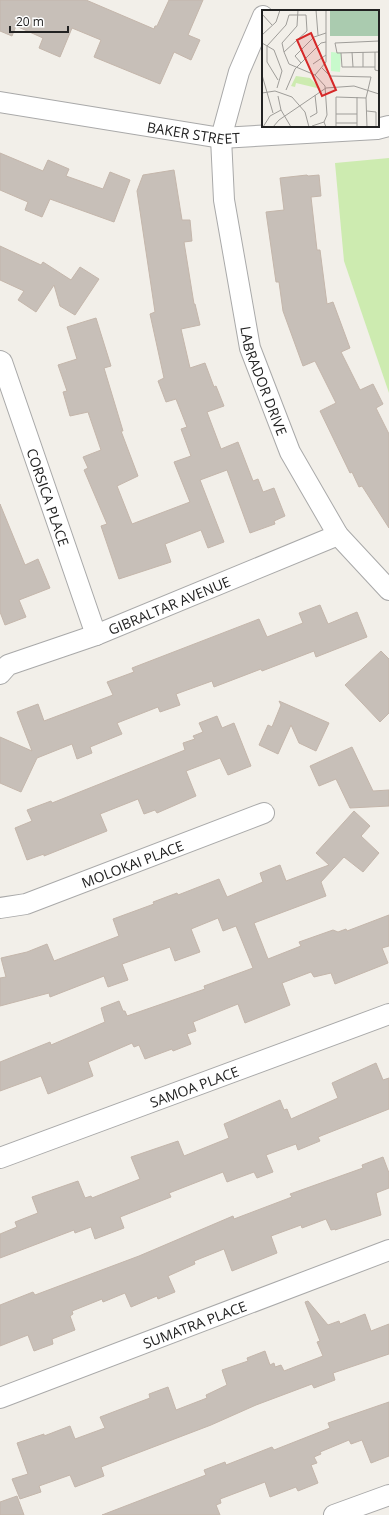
<svg xmlns="http://www.w3.org/2000/svg" width="389" height="1515" font-family="'Open Sans',sans-serif">
  <style>
    .grass { fill: #cdebb0 }
    .building { fill: #c7bfb8; stroke: #c4b6ab }
    .lines { fill: none; stroke-linecap: round; stroke-linejoin: round }
    .minor-casing { stroke: #a9a9a9; stroke-width: 22 }
    .minor { stroke: #fff; stroke-width: 20 }
    .labels { text-anchor: middle; dominant-baseline: central; stroke-width: 4; stroke-linejoin: round; paint-order: stroke }
    .street-label { font-size: 14px; fill: #222; stroke: #fff }
    .inset-road { fill: none; stroke: #9f9d99; stroke-width: 1 }
    .view { fill: #d62828; fill-opacity: 0.15; stroke: #d62828; stroke-width: 2 }
    .inset-edge { fill: none; stroke: #222; stroke-width: 2 }
  </style>
  <rect width="100%" height="100%" fill="#f2efe9"/>
  <path class="grass" d="M389 158V393L344 261 335 163Z"/>
  <path class="building" d="M0 0H86L154 29 155 26H157L169 0H203L188 35 200 40 191 60 174 52 160 84 94 57 101 40 72 28 60 57 39 48 43 38 16 26 12 36 0 31Z
    M0 153 43 171 48 160 69 169 66 176 103 189 110 172 130 180 114 222 50 199 42 217 25 210 28 202 0 190Z
    M174 170 182 220H190L192 241 184 242 194 304H195L200 325 181 329 190 368 205 363 214 387 216 386 224 406 207 412 221 449 238 442 253 481 258 479 263 492 274 488 285 516 274 521 275 524 250 533 227 470 200 480 224 542 208 548 201 530 165 544 171 562 119 579 101 526 107 524 84 470 88 468 83 457 101 450 88 412 70 416 63 392 67 391 58 365 77 359 67 327 96 318 111 366 104 368 123 431H121L138 476 117 486 132 524 190 502 174 462 191 456 181 429 187 427 176 399 166 402 158 381 164 378 150 314 155 312 137 191 143 175Z
    M307 175 308 176 319 175 321 196 311 197 317 250H320L327 304 333 302 350 348 341 352 360 390 373 384 383 404 376 408 389 434V528L362 486 359 487 352 472 350 473 320 411 336 403 315 361 303 366 283 311 279 282H276L266 212 284 210 280 178Z
    M0 246 41 265 43 262 71 280 80 267 99 279 75 315 60 306 54 285 36 312 18 300 24 291 0 280Z
    M0 504 25 565 38 559 50 588 19 600 26 617 5 625 0 612Z
    M320 605 328 624 357 612 367 637 316 657 314 651 262 671 261 669 214 687 212 681 176 694 180 705 160 712 158 707 117 723 122 734 90 747 92 753 77 759 72 744 37 758 21 792 0 783V737L32 751 17 712 38 704 44 721 113 695 107 682 134 672 132 668 259 619 267 637 303 623 299 613Z
    M381 651 389 659V713L380 722 345 685Z
    M279 701 329 723 316 751 299 743 291 725 278 754 259 745 268 725 272 727 281 705Z
    M217 716 222 728 234 723 251 766 228 775 220 758 186 771 196 796 157 813 155 810 144 814 138 799 100 814 107 831 44 856V854L27 860 15 828 32 821 27 810 51 801 52 803 185 750 183 743 195 739 193 736 203 732 199 723Z
    M352 747 373 791 389 790V806L350 808 336 779 319 786 310 766Z
    M354 811 370 826 361 836 379 853 363 872 344 857 321 882 326 896 254 923 268 959 301 946 299 942 333 930 338 932 346 929 347 931 389 915V946L382 948 388 963 335 984 331 973 314 977 311 972 282 983 290 1005 245 1023 238 1004 193 1022 196 1031 187 1034 191 1044 173 1051 172 1049 145 1059 139 1045 134 1047 132 1043 88 1062 93 1076 48 1094 41 1076 0 1091V1062L50 1042 51 1045 105 1022 101 1008 119 1001 123 1011H125L127 1016 205 989 204 986 253 968 236 926 223 931 218 918 191 929 200 952 175 961 170 947 122 964 128 980 108 987 104 976 50 997 49 993 0 1006V978L6 977 1 958 27 952 47 944 54 961 119 936 113 919 154 904 153 902 177 893 178 895 219 879 227 897 263 882 260 873 280 865 286 881 329 865 316 853Z
    M376 1063 383 1080 389 1078V1109L318 1137 320 1141 298 1150 296 1144 266 1155 273 1172 257 1178 254 1172 227 1182 223 1172 169 1193 171 1197 120 1217 124 1228 95 1239 91 1227 75 1233 74 1230 0 1258V1234L17 1227 15 1222 38 1213 32 1197 78 1181 85 1198 91 1196 92 1198 140 1179 131 1157 178 1141 184 1156 229 1138 224 1124 280 1100 284 1110 287 1109 291 1119 338 1098 332 1083Z
    M383 1157 389 1173V1188L376 1193 381 1215 335 1230V1229L331 1230 326 1219 302 1228 301 1225 271 1236 277 1253 232 1271 224 1249 194 1261 195 1264 168 1276 175 1292 158 1299 157 1296 131 1307 125 1293 103 1302 102 1299 72 1311 73 1314 70 1316 75 1330 52 1339 53 1344 34 1351 28 1335 0 1346V1305L33 1292 35 1295 139 1256 233 1216 234 1219 292 1197 290 1194 363 1168 362 1165Z
    M308 1301 328 1325 339 1321 340 1324 365 1314 371 1331 389 1324V1354L333 1373 335 1380 314 1388 312 1384 256 1405 211 1425 101 1467 104 1476 75 1487 70 1475 39 1486 41 1492 20 1499 12 1479 28 1474 17 1443 44 1434V1436L70 1426 75 1439 105 1428 100 1417 150 1398 149 1394 168 1387 176 1410 207 1398 206 1395 227 1385 222 1370 248 1361 247 1358 265 1351 270 1365 274 1363 275 1367 281 1365 284 1371 323 1356 317 1342 320 1341 305 1302Z
    M389 1402V1456L371 1463 362 1440 351 1444 349 1440 320 1452 321 1454 314 1457 317 1463 311 1465 318 1483 298 1491 296 1487 270 1497 265 1482 220 1499 221 1503 216 1505 220 1515H102L206 1475 204 1470 225 1462 226 1465 272 1447 274 1450 330 1428 328 1423Z
    M17 1496 24 1515H0V1502Z"/>
  <g class="lines">
    <defs>
      <g id="minor">
        <path id="s1" d="M263 16 239 72 221 138 224 200 250 348 290 452 338 535 389 590"/>
        <path id="s2" d="M0 102 221 138 377 129 389 126"/>
        <path id="s3" d="M0 361 2 362 96 635"/>
        <path id="s4" d="M0 674 8 665 96 635 338 535"/>
        <path id="s5" d="M0 908 26 904 264 813"/>
        <path id="s6" d="M0 1158 389 1014"/>
        <path id="s7" d="M0 1398 389 1250"/>
        <path d="M334 1515 389 1495"/>
      </g>
    </defs>
    <use href="#minor" class="minor-casing"/>
    <use href="#minor" class="minor"/>
  </g>
  <g class="labels">
    <g class="street-label">
      <text stroke="none"><textPath href="#s2" startOffset="196">BAKER STREET</textPath></text>
      <text stroke="none"><textPath href="#s1" startOffset="377">LABRADOR DRIVE</textPath></text>
      <text stroke="none"><textPath href="#s3" startOffset="145">CORSICA PLACE</textPath></text>
      <text stroke="none"><textPath href="#s4" startOffset="184">GIBRALTAR AVENUE</textPath></text>
      <text stroke="none"><textPath href="#s5" startOffset="140">MOLOKAI PLACE</textPath></text>
      <text stroke="none"><textPath href="#s6" startOffset="207">SAMOA PLACE</textPath></text>
      <text stroke="none"><textPath href="#s7" startOffset="208">SUMATRA PLACE</textPath></text>
    </g>
  </g>
  <g transform="translate(262 10)">
    <rect width="117" height="117" fill="#f2efe9"/>
    <path d="M34 66 48 68 59 79 34 73 33 77 29 76Z" fill="#cdebb0"/>
    <path d="M68 0H117V26H68Z" fill="#aacbaf"/>
    <path d="M69 42 79 43 78 62 69 61Z" fill="#c8facc"/>
    <path class="inset-road" d="M36 0 35 16 20 33 22 42 27 54 53 65 63 76 65 105 62 112 64 117M54 0 56 25M0 4 10 15M0 25 14 12 18 0M117 31 73 33 75 43 117 42M0 33 12 40 20 61 15 78M90 42 91 57M113 42V60L117 61M79 43 80 57H113M39 53 33 46 52 27 64 23M51 54 64 45M101 57V42M60 58 68 66 109 67 104 88 105 117M0 65 11 103M53 65 64 52V0M16 70 5 52V36L24 15 27 5H44L45 21 22 42M24 80 33 59 59 33 64 32M0 83 13 81 30 87 43 102 47 117M16 86 19 100 29 117M95 87V117M105 101 114 102V117M74 104H95M48 107 55 103 53 85M74 113H95M50 116 62 112M1 117 8 106 19 100M11 117 17 110 64 78 92 76 117 84M74 117V87L104 88"/>
    <path class="view" d="M49 23 74 80 60 86 35 30Z"/>
    <rect width="117" height="117" class="inset-edge"/>
  </g>
  <path d="M10 26v6h58v-6" fill="none" stroke="#222222" stroke-width="2"/>
  <text x="16" y="26" font-size="12" fill="#222222" stroke="#ffffff" stroke-width="3" paint-order="stroke">20 m</text>
</svg>
